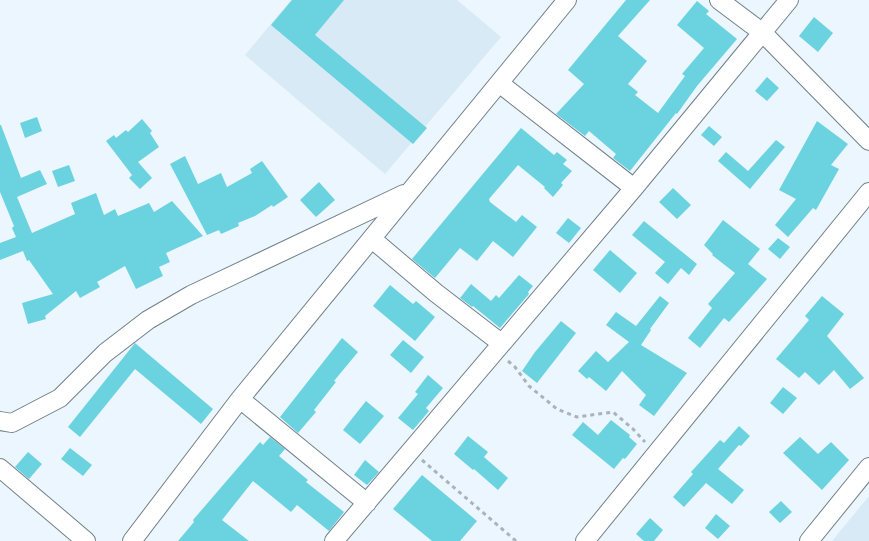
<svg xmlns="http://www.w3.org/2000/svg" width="869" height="541" font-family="Inter,sans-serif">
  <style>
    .built { fill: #d8eaf5 }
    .building { fill: #6ad3df }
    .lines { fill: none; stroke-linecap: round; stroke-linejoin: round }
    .street-casing { stroke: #738089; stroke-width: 20 }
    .path { stroke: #aab3b9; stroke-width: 3; stroke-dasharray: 4 4; stroke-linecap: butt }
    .street { stroke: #fff; stroke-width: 18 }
  </style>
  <rect width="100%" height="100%" fill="#ebf6fe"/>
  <path class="built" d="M291 0H457L501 37 385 174 245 55Z
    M869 496V541H832Z"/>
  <path class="building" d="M292 0H344L315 35 427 128 413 144 271 25Z
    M626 0H650L618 36 647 61 628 84 638 92 635 95 658 113 685 76 682 74 704 48 677 25 697 1 709 11 706 14 737 39 697 86 677 114 676 113 630 171 613 158 616 154 589 131 585 136 556 114 584 84 568 70Z
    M814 17 833 33 818 52 799 36Z
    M767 77 779 88 767 101 755 91Z
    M37 117 42 131 25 138 20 123Z
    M142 119 152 131 150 133 159 147 138 162 152 178 140 189 129 178 132 175 106 141 114 135 116 138 126 130 128 132Z
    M817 121 848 144 831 165 839 169 816 210 813 208 788 237 775 225 796 199 779 190Z
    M0 125H1L21 178 40 170 47 184 17 197 32 233 75 214 71 203 96 193 104 215 115 209 118 216 149 203 154 212 172 201 203 236 166 253 170 262 159 267 163 276 136 289 125 266 97 282 100 287 80 298 76 291 45 316 46 319 28 324 22 303 53 294 29 260 27 261 23 251 0 260V243L16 237 12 228 14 226 0 192Z
    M709 126 722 137 714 146 701 135Z
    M521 128 554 155 557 152 567 160 563 164 572 171 561 183 563 185 553 197 544 188 545 187 518 165 489 199 490 202 516 222 522 215 537 227 513 257 493 241 477 261 460 248 435 278 412 259Z
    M776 140 785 147 750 189 718 161 726 152 748 171Z
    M185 156 198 184 221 173 227 187 252 173 250 169 262 161 288 197 273 207 272 205 255 216 238 223 239 226 221 234 219 230 207 235 170 164Z
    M69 165 75 181 58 187 52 171Z
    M319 182 335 200 316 217 300 200Z
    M673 188 691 205 677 219 659 202Z
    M568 218 581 228 569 243 556 233Z
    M723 220 760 249 748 264 767 279 729 322 724 318 700 348 688 338 712 308 708 304 735 273 712 255 713 254 704 245Z
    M644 221 697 264 689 275 681 268 668 284 655 273 665 262 632 235Z
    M778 238 790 247 780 259 768 249Z
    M610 250 637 273 620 293 593 270Z
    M519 275 533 286 528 292 529 294 500 328 473 306 472 307 460 298 471 284 491 301 496 295 499 298Z
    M390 285 413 304 416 301 435 317 415 341 373 306Z
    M660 296 669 303 650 329 651 330 641 345 687 373 654 416 639 405 646 395 622 371 606 391 589 377 587 379 578 371 596 351 608 362 629 342 606 325 616 312 636 326Z
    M822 296 844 314 827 336 864 378 850 389 834 370 819 385 805 372 799 378 776 359 809 320 805 316Z
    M561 321 576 333 537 383 522 371 535 352Z
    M342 338 358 352 334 381 336 382 314 410 316 412 298 433 280 417Z
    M403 340 424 357 411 373 390 355Z
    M135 343 213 409 201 424 135 369 80 437 68 427Z
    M428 375 443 388 426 408 429 411 413 430 398 418 418 394 415 392Z
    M783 387 797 398 783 414 770 403Z
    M366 401 384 416 360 444 343 430Z
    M611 420 630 435 629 437 637 444 625 459 623 458 614 469 572 435 583 422 598 435Z
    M739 426 750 436 741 446 739 445 718 469 744 490 732 504 706 483 684 507 673 497 693 474 691 472 720 440 724 443Z
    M468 436 488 452 484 457 508 478 498 490 474 469 473 470 454 454Z
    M270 437 285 449 279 456 308 480 306 482 344 512 329 531 297 505 291 512 253 481 222 520 249 541H178L194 522 193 520 260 442 263 445Z
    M800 437 818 454 831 442 849 460 822 490 783 453Z
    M70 448 92 465 83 476 61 459Z
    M28 452 42 464 29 479 15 467Z
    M365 460 379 472 367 485 354 475Z
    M422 475 477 521 460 541H432L393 509Z
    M781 501 792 512 780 523 769 512Z
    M716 514 730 526 718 539 705 528Z
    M650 518 663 530 654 541H644L636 534Z"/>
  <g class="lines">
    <defs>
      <path id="street" d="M719 0 763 33 869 141
        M499 83 634 188
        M372 239 436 293 501 343
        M240 399 367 503
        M0 421 12 423 60 398 105 353 148 320 191 295 404 194
        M0 468 86 541
        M132 541 240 399 567 0
        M334 541 634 188 789 0
        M585 541 869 192
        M809 541 869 467"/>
    </defs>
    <use href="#street" class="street-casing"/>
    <path class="path" d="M508 361 515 367 529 386 557 409 577 417 613 412 633 429 645 442
      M422 460 516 541"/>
    <use href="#street" class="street"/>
  </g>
</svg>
